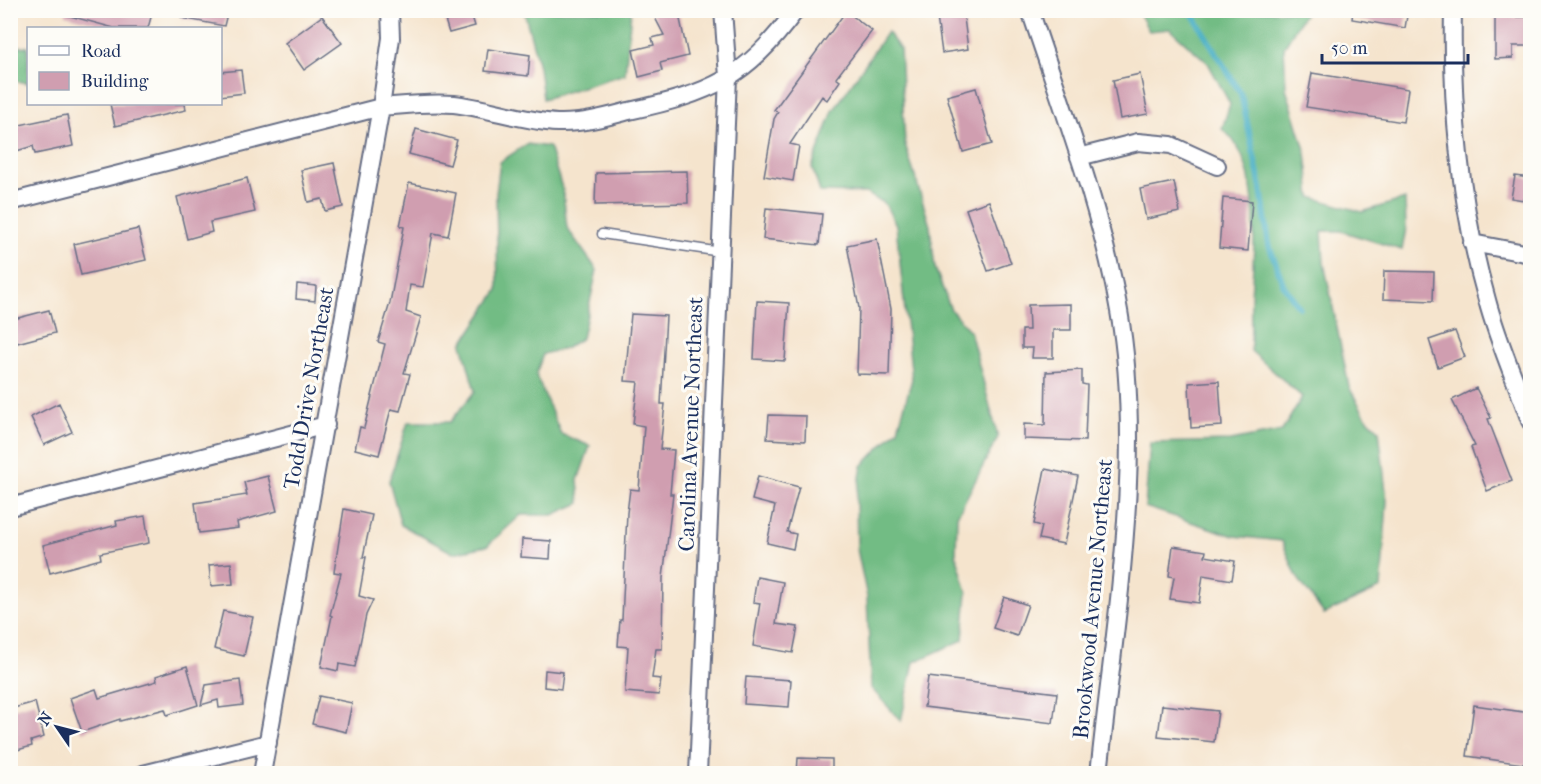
<svg xmlns="http://www.w3.org/2000/svg" width="1541" height="784" font-family="'IM FELL French Canon',serif">
  <style>
    .forest { fill: #72bc84; stroke: #467671; stroke-width: 1.5 }
    .lines { fill: none; stroke-linecap: round; stroke-linejoin: round }
    .stream { stroke: #44aec4; stroke-width: 6 }
    .building { fill: #d09eb0 }
    .lane-casing { stroke: #676e85; stroke-width: 11 }
    .street-casing { stroke: #676e85; stroke-width: 20 }
    .lane { stroke: #fff; stroke-width: 8 }
    .street { stroke: #fff; stroke-width: 16 }
    .labels { text-anchor: middle; dominant-baseline: central; stroke-width: 6; stroke-linejoin: round; paint-order: stroke }
    .street-label { font-size: 22px; fill: #1b2f5e; stroke: #fdfcf7 }
  </style>
  <rect width="100%" height="100%" fill="#fdfcf7"/>
  <filter id="ink" filterUnits="userSpaceOnUse"><feTurbulence type="fractalNoise" baseFrequency=".0167" numOctaves="2"/><feDisplacementMap in="SourceGraphic" scale="12" xChannelSelector="R" yChannelSelector="G"/><feConvolveMatrix kernelMatrix="1 2 1 2 8 2 1 2 1" color-interpolation-filters="sRGB"/></filter>
  <filter id="wash" filterUnits="userSpaceOnUse"><feTurbulence type="fractalNoise" baseFrequency=".008" numOctaves="4" result="noise"/><feDisplacementMap in="SourceGraphic" scale="24" xChannelSelector="R" yChannelSelector="G"/><feGaussianBlur stdDeviation="1.35" result="paint"/><feColorMatrix in="noise" values="0 0 0 0 0 0 0 0 0 0 0 0 0 0 0 0 0 1.4 0 .05"/><feComposite in="paint" operator="in"/></filter>
  <g filter="url(#wash)">
    <rect width="100%" height="100%" fill="#f5e4cd"/>
    <path class="forest" d="M524 11H631L625 74 543 99 539 67Z
      M1138 11H1306L1284 47 1286 88 1306 153 1311 197 1362 212 1405 199 1406 228 1402 250 1341 231H1322L1324 263 1349 387 1366 417 1379 430 1387 501 1381 588 1324 614 1297 577 1282 541 1234 536 1145 507 1150 443 1231 441 1282 431 1302 397 1251 351C1251 328 1250 305 1252 282 1255 239 1261 159 1222 129L1230 104 1208 63 1170 29 1149 31Z
      M887 32 900 49 905 144 930 226 935 268 951 310 970 331 998 437 957 516 956 554 967 592 963 640 914 662 901 721 871 688 867 597 857 549 856 500 862 466 898 429 912 379 896 225 885 204 866 193 820 192 812 167 833 111Z
      M11 46 28 47V83L11 80Z
      M527 144 549 147 563 191 567 228 597 270 582 338 566 348 543 354 536 375 561 434 590 446 578 480 580 503 553 515H521L487 546 453 553 401 525 389 481 408 422H450L475 391 462 344 498 290 496 194 500 162Z"/>
    <g class="lines">
      <path class="stream" d="M1190 10 1241 94 1261 188 1269 245 1284 286 1299 307"/>
    </g>
    <g id="blocks">
      <path class="building" d="M66 10H153L148 28H114L66 15Z
        M182 10H228L224 26 181 18Z
        M442 10H470L475 26 449 33Z
        M651 10H678L688 56 660 63 662 71 639 77 633 50 654 45 652 38 664 35Z
        M936 10H963L968 49 942 53Z
        M1353 10H1408L1405 28 1352 19Z
        M846 11 872 31 836 78 840 81 827 100 822 96 790 144 799 146 793 181 764 176 774 119 778 112 774 110Z
        M322 16 342 43 304 70 285 43Z
        M1495 17H1530V46H1513V58L1495 59Z
        M488 49 530 55 528 76 485 71Z
        M241 70 244 93 220 96V72Z
        M1312 73 1408 89 1403 122 1306 107Z
        M1140 74 1148 114 1120 119 1113 80Z
        M976 88 992 144 963 152 947 96Z
        M110 104H185L186 110 115 126Z
        M67 115 73 146 35 154 33 146 10 153V127Z
        M416 129 457 140 450 165 409 154Z
        M334 163 343 207 325 211 322 199 308 202 301 170Z
        M687 171 688 203 595 205 596 173Z
        M1515 176 1530 178V201L1511 198Z
        M247 178 255 212 210 222 212 232 187 239 177 197Z
        M1174 182 1180 212 1146 219 1140 189Z
        M409 183 456 193 448 236 433 233 423 287 410 285 406 312 421 317 404 373 410 374 400 411 391 409 379 455 355 449 360 427 364 428 385 344 378 342 390 303 404 227 400 226Z
        M1223 198 1252 201 1248 251 1219 248Z
        M989 201 1011 263 988 271 966 209Z
        M766 208 822 214 819 245 763 239Z
        M138 229 146 260 81 275 74 244Z
        M877 239 891 309 889 375 857 374 859 308 847 245Z
        M1384 271 1434 272 1433 301 1383 299Z
        M297 284 316 286 315 301 296 299Z
        M757 301 789 303 785 361 754 359Z
        M1071 304V330H1053V358H1032L1033 348H1022V330H1029L1028 305Z
        M49 310 55 333 17 343 10 320Z
        M631 314 666 316 661 404H665L660 449 674 450 670 494H673L663 578 662 649H656L652 678 661 679 659 695 625 692 628 647 618 646 620 620H622L627 513 630 489 639 490 644 426 633 424 638 382 625 381Z
        M1455 331 1465 357 1438 367 1429 340Z
        M1082 370V384L1087 385 1085 441 1024 439V424L1045 425 1046 372Z
        M1219 381 1222 426 1191 428 1189 383Z
        M1476 388 1491 418 1488 419 1512 481 1487 491 1471 447 1475 446 1452 400Z
        M59 403 72 432 44 445 31 417Z
        M769 415 806 416 805 441 767 439Z
        M1045 469 1078 476 1064 544 1039 539 1042 526 1034 524Z
        M268 476 277 511 237 522 238 528 199 533 195 503 247 495 244 482Z
        M758 476 799 487 787 532 796 534 793 549 767 543 775 506 752 500Z
        M344 509 372 515 363 557H366L359 596 373 600 366 615 355 667 339 664 338 671 321 667 332 616 330 615 341 573 334 572Z
        M145 516 149 543 100 553 101 559 50 573 43 545 117 525 116 521Z
        M522 539 551 541 550 559 521 557Z
        M1173 546 1206 551 1205 556 1235 561 1232 580 1203 575 1199 603 1170 599 1174 577 1169 576Z
        M231 563 233 584 211 586 209 565Z
        M757 577 783 582 776 624 798 627 793 653 753 646 760 603 753 602Z
        M1004 597 1028 605 1017 636 993 628Z
        M223 611 253 617 244 656 214 649Z
        M187 666 198 705 167 715 165 709 120 721V719L82 732 70 698 96 689 99 698 157 681 156 676Z
        M545 670 563 672 561 689 544 687Z
        M746 677 791 680 789 707 744 704Z
        M928 677 1057 693 1053 723 924 707Z
        M240 680 243 705 219 708 218 700 201 705 206 685Z
        M319 696 352 703 346 732 312 724Z
        M35 702 44 737 31 741 32 746 10 752V709Z
        M1162 705 1218 711 1214 742 1158 736Z
        M1474 705 1530 713V765L1467 756Z
        M798 758 832 759V774H797Z"/>
    </g>
  </g>
  <g filter="url(#ink)">
    <use href="#blocks" fill-opacity="0" stroke="#676e85" stroke-width="1.5"/>
    <g class="lines">
      <defs>
        <path id="lane" d="M602 234 721 252"/>
        <path id="street" d="M1030 10C1063 110 1101 208 1119 311 1145 458 1114 626 1099 774
          M1453 10C1451 108 1460 206 1487 300 1498 342 1516 381 1530 421
          M1079 157 1138 142 1171 145 1217 166
          M10 202 381 107C405 105 429 102 454 104 488 108 523 121 557 123 582 124 606 117 629 111 711 93 745 79 796 10
          M1472 243 1530 254
          M10 507 326 425
          M143 774 268 743
          M262 774 381 107 391 38 390 10
          M698 774 728 77 723 10"/>
      </defs>
      <use href="#lane" class="lane-casing"/>
      <use href="#street" class="street-casing"/>
      <use href="#lane" class="lane"/>
      <use href="#street" class="street"/>
    </g>
  </g>
  <g class="labels">
    <g class="street-label">
      <text transform="translate(309 388) rotate(-80)">Todd Drive Northeast</text>
      <text transform="translate(691 424) rotate(-88)">Carolina Avenue Northeast</text>
      <text transform="translate(1093 599) rotate(-85)">Brookwood Avenue Northeast</text>
    </g>
  </g>
  <rect width="1541" height="784" fill="none" stroke="#fdfcf7" stroke-width="36"/>
  <rect x="27" y="27" width="195" height="78" fill="#fdfcf7" stroke="#a3aaba" stroke-width="1.5"/>
  <rect x="39" y="46" width="30" height="9" fill="#ffffff" stroke="#a3aaba" stroke-width="1.5"/>
  <text x="81" y="57" font-size="18" fill="#1b2f5e">Road</text>
  <rect x="39" y="72" width="30" height="18" fill="#d09eb0" stroke="#a3aaba" stroke-width="1.5"/>
  <text x="81" y="87" font-size="18" fill="#1b2f5e">Building</text>
  <g transform="translate(57 727) rotate(305)" stroke="#fdfcf7" stroke-width="4.5" paint-order="stroke">
  <path d="M0-4.5L10 22L0 15L-10 22Z" fill="#1b2f5e"/>
  <text y="-9" font-size="16" font-weight="bold" text-anchor="middle" fill="#1b2f5e">N</text>
  </g>
  <path d="M1322 54v9h146v-9" fill="none" stroke="#1b2f5e" stroke-width="3"/>
  <text x="1331" y="54" font-size="18" fill="#1b2f5e" stroke="#fdfcf7" stroke-width="4.5" paint-order="stroke">50 m</text>
</svg>
